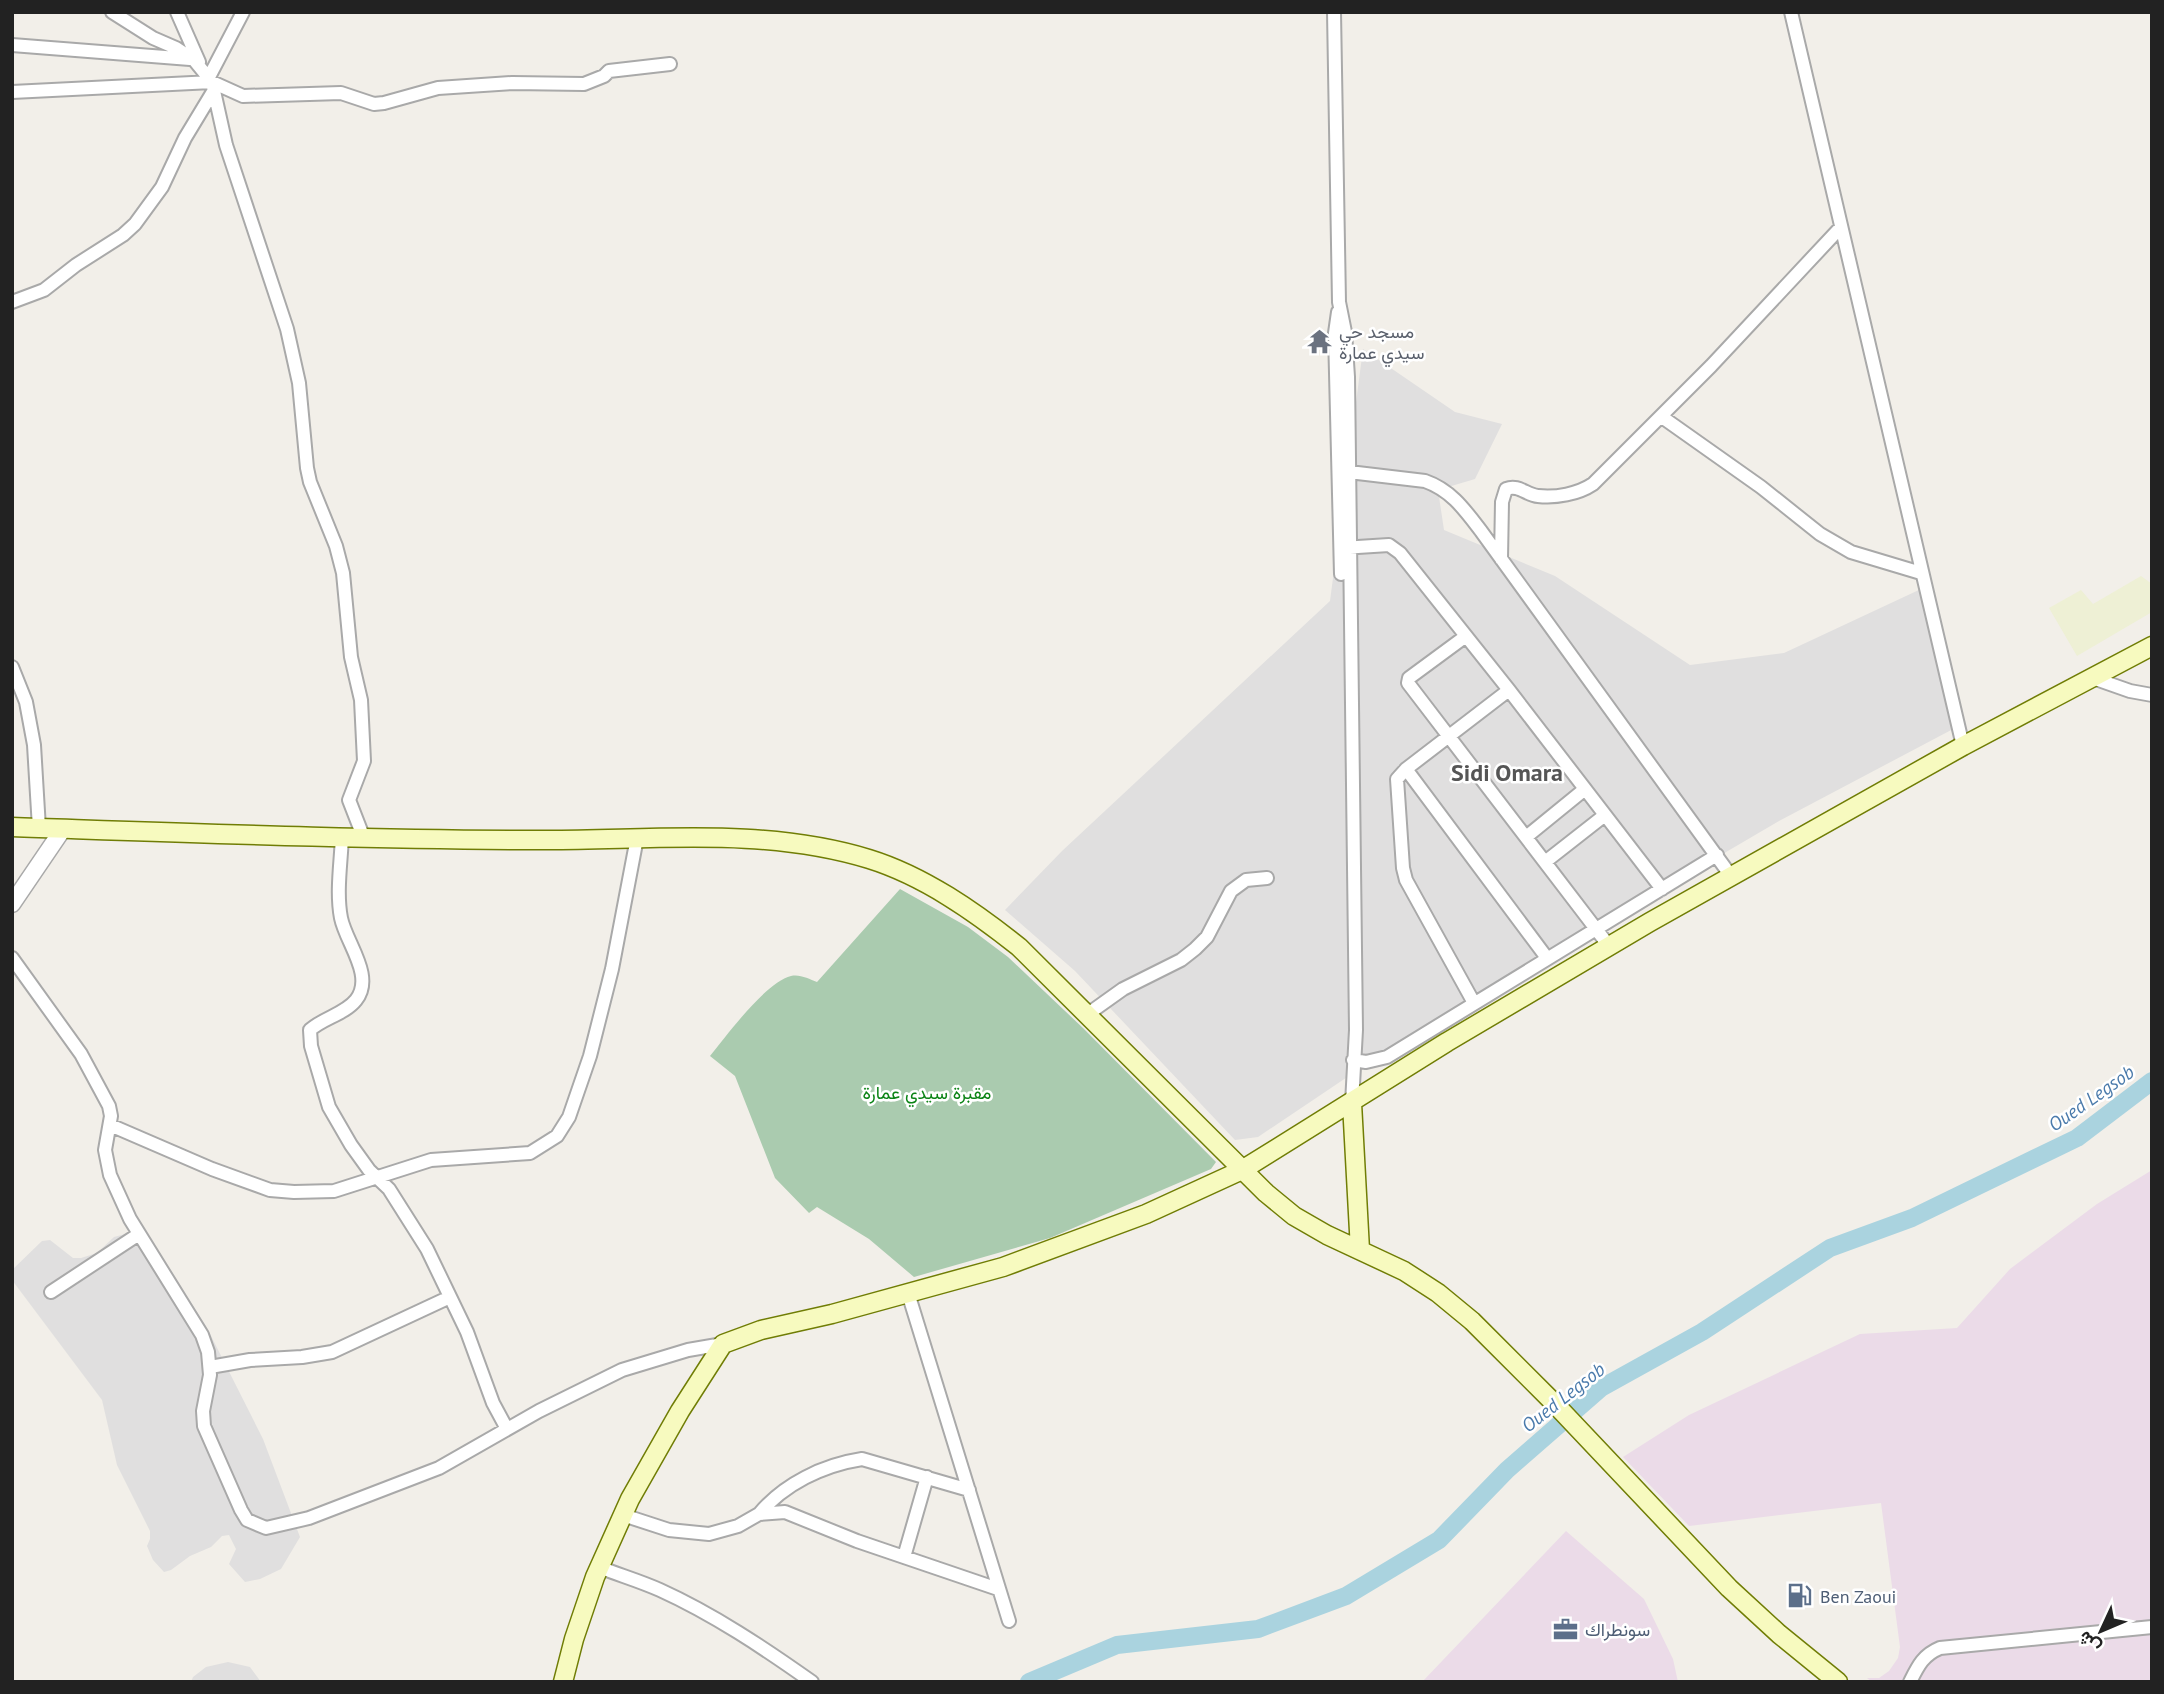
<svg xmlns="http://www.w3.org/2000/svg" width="2164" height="1694" font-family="'PT Sans',Vazirmatn,sans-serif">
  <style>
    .residential { fill: #e0dfdf }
    .industrial { fill: #ebdbe8 }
    .farmland { fill: #eef0d5 }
    .cemetery { fill: #aacbaf }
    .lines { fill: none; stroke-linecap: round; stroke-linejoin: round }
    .river { stroke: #aad3df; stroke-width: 18 }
    .minor-casing { stroke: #a9a9a9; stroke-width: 16 }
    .tertiary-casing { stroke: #a9a9a9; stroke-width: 19 }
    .secondary-casing { stroke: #707d05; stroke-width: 21 }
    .minor { stroke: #fff; stroke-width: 12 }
    .tertiary { stroke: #fff; stroke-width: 16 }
    .secondary { stroke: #f7fabf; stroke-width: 18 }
    .labels { text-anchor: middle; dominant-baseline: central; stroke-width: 5; stroke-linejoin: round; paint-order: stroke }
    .worship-label { font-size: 18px; fill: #5b616d; stroke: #fff; text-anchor: start }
    .park-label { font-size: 18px; fill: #0c8416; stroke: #fff }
    .service-label { font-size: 18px; fill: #4e5e75; stroke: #fff; text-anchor: start }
    .water-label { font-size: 19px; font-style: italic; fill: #4a7aab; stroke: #fff }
    .district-label { font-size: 24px; font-weight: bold; fill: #555; stroke: #fff }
  </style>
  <rect width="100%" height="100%" fill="#f2efe9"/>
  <path class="residential" d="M1363 349 1455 412 1502 424 1475 479 1438 490 1444 530 1555 576 1690 665 1784 653 1921 589 1955 728 1779 821 1380 1055 1258 1137 1235 1140 1075 971 1005 910 1062 851 1330 601Z
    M129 1233 146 1237 156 1248 206 1326 263 1439 300 1537 281 1569 260 1579 245 1582 229 1564 236 1549 229 1535 222 1536 211 1547 190 1556 171 1570 164 1572 153 1560 147 1546 150 1539V1531L117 1465 102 1400 12 1280V1270L42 1241 50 1240 73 1258H81L97 1253 114 1237Z
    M228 1662 250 1667 261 1682H191L193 1677 206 1667Z"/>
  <path class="industrial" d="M2152 1170V1682H1872L1867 1678H1879L1889 1671 1898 1658 1900 1647 1881 1503 1689 1526 1623 1457 1689 1415 1860 1334 1957 1328 2010 1269 2097 1204Z
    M1566 1531 1644 1599 1673 1659 1678 1682H1422Z"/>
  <path class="farmland" d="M2141 576 2152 584V612L2077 656 2049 608 2081 590 2093 604Z"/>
  <path class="cemetery" d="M900 889 968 927 1008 957 1083 1028 1216 1162 1211 1169 1050 1238 914 1277 869 1239 817 1207 809 1213 775 1178 735 1076 710 1056C727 1035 766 982 791 976 800 974 809 979 817 982Z"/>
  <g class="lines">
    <path class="river" d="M1029 1682 1117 1645 1258 1629 1346 1596 1439 1540 1507 1470 1601 1388 1702 1332 1830 1248 1912 1218 2077 1138 2152 1081"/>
    <defs>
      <path id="minor" d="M112 12 153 38 176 48 194 60 212 82 226 145 287 329 299 383 307 468 310 482 336 546 343 573 351 657 361 700 364 761 349 800 363 836
        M177 12 199 62
        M1334 12 1339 302 1345 332 1348 377 1356 1030 1352 1103
        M1791 12 1963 746
        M12 45 190 59
        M209 77 243 12
        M12 92 212 82 243 96 341 93 374 104 384 103 438 88 512 83 584 84 604 76 609 71 670 64
        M12 302 44 290 76 265 123 235 135 224 162 187 185 138 214 90
        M1338 312 1335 333 1341 574
        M1662 417 1761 487 1820 534 1851 552 1921 573
        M1349 472 1425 481C1451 490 1465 510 1481 531L1731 876
        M1342 548 1389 545 1400 553 1509 690 1662 889
        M1501 559 1502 502 1506 489C1519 484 1526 495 1538 496 1556 498 1578 494 1593 484L1711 366 1841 227
        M1466 636 1409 678 1408 683 1609 946
        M12 667 26 702 34 745 39 828
        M2093 678 2130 691 2152 695
        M1406 769 1547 958
        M342 836C341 863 336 892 341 918 346 943 375 976 356 1000 345 1014 323 1018 310 1030L311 1046 329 1107 351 1145 369 1170 389 1189 427 1249 467 1332 493 1403 507 1429
        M1526 837 1585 789
        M1545 862 1605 815
        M12 958 81 1054 109 1106 111 1116 105 1150 110 1175 130 1219 202 1335 208 1352 210 1375 203 1411 204 1426 241 1510 247 1520 266 1528 309 1518 439 1468 539 1411 622 1370 688 1350 723 1344
        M1474 1003 1406 880 1403 868 1397 779 1406 769 1509 690
        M1088 1014 1123 989 1181 960 1195 949 1207 937 1231 891 1246 880 1267 878
        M1353 1060 1366 1062 1387 1057 1717 855
        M110 1125 212 1169 270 1190 294 1192 334 1191 431 1160 530 1153 557 1136 569 1117 590 1056 612 969 637 838
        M51 1292 139 1234
        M908 1293 1009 1621
        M210 1367 250 1360 302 1357 332 1352 450 1297
        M759 1514C784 1484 823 1465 862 1459L969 1490
        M623 1515 669 1530 709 1534 738 1526 759 1514 785 1512 857 1541 998 1589
        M904 1557 927 1477
        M599 1567C619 1575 640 1581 660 1590 713 1614 764 1648 812 1682
        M1910 1682C1918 1666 1923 1655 1940 1648L2152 1627"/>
      <path id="tertiary" d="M12 904 63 829"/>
      <path id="secondary" d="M12 827C190 833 369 840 548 840 655 840 764 827 869 859 924 876 975 912 1019 947L1266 1193 1294 1216 1327 1235 1404 1271 1438 1293 1472 1321 1554 1403 1729 1588 1779 1634 1838 1682
        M1352 1103 1360 1250
        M563 1682 574 1639 595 1577 630 1499 680 1411 723 1344 761 1330 832 1314 1003 1267 1146 1214 1242 1170 1447 1042 1650 922 1963 746 2152 646"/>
    </defs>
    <use href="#minor" class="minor-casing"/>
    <use href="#tertiary" class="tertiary-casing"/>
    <use href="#secondary" class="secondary-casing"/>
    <use href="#minor" class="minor"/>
    <use href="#tertiary" class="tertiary"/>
    <use href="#secondary" class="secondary"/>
  </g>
  <defs>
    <symbol id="temple-bare" viewBox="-9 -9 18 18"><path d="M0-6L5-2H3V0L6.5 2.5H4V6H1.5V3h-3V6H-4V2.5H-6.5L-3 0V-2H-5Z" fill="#6b7280" stroke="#fff" stroke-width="2.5" paint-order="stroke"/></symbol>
    <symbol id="fuel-bare" viewBox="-9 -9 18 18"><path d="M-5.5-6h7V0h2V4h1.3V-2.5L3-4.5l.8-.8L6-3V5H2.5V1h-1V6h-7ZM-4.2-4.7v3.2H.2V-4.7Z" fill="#5c6f8a" stroke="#fff" stroke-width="2.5" paint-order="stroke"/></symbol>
    <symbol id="office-bare" viewBox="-9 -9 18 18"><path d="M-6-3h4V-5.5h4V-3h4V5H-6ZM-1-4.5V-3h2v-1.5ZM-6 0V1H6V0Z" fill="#5c6f8a" stroke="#fff" stroke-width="2.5" paint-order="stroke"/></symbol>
  </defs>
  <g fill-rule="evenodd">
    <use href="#temple-bare" x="1302" y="324" width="35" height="35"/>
    <use href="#fuel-bare" x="1782" y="1578" width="35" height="35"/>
    <use href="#office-bare" x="1548" y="1612" width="35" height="35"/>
  </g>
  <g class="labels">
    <g class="worship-label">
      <text x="1339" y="331">مسجد حي<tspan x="1339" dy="21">سيدي عمارة</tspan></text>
    </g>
    <g class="park-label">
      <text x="927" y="1092">مقبرة سيدي عمارة</text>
    </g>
    <g class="service-label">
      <text x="1820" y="1596">Ben Zaoui</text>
      <text x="1585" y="1629">سونطراك</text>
    </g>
    <g class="water-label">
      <text transform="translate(2091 1098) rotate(-35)">Oued Legsob</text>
      <text transform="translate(1563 1397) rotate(-38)">Oued Legsob</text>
    </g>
    <g class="district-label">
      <text x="1507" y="772">Sidi Omara</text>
    </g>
  </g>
  <rect width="2164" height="1694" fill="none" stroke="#222222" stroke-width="28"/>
  <g transform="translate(2101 1631) rotate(226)" stroke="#ffffff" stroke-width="5" paint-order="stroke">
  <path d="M0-5L12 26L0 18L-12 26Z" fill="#222222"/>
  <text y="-10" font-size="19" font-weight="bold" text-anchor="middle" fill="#222222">ش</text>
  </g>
</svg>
